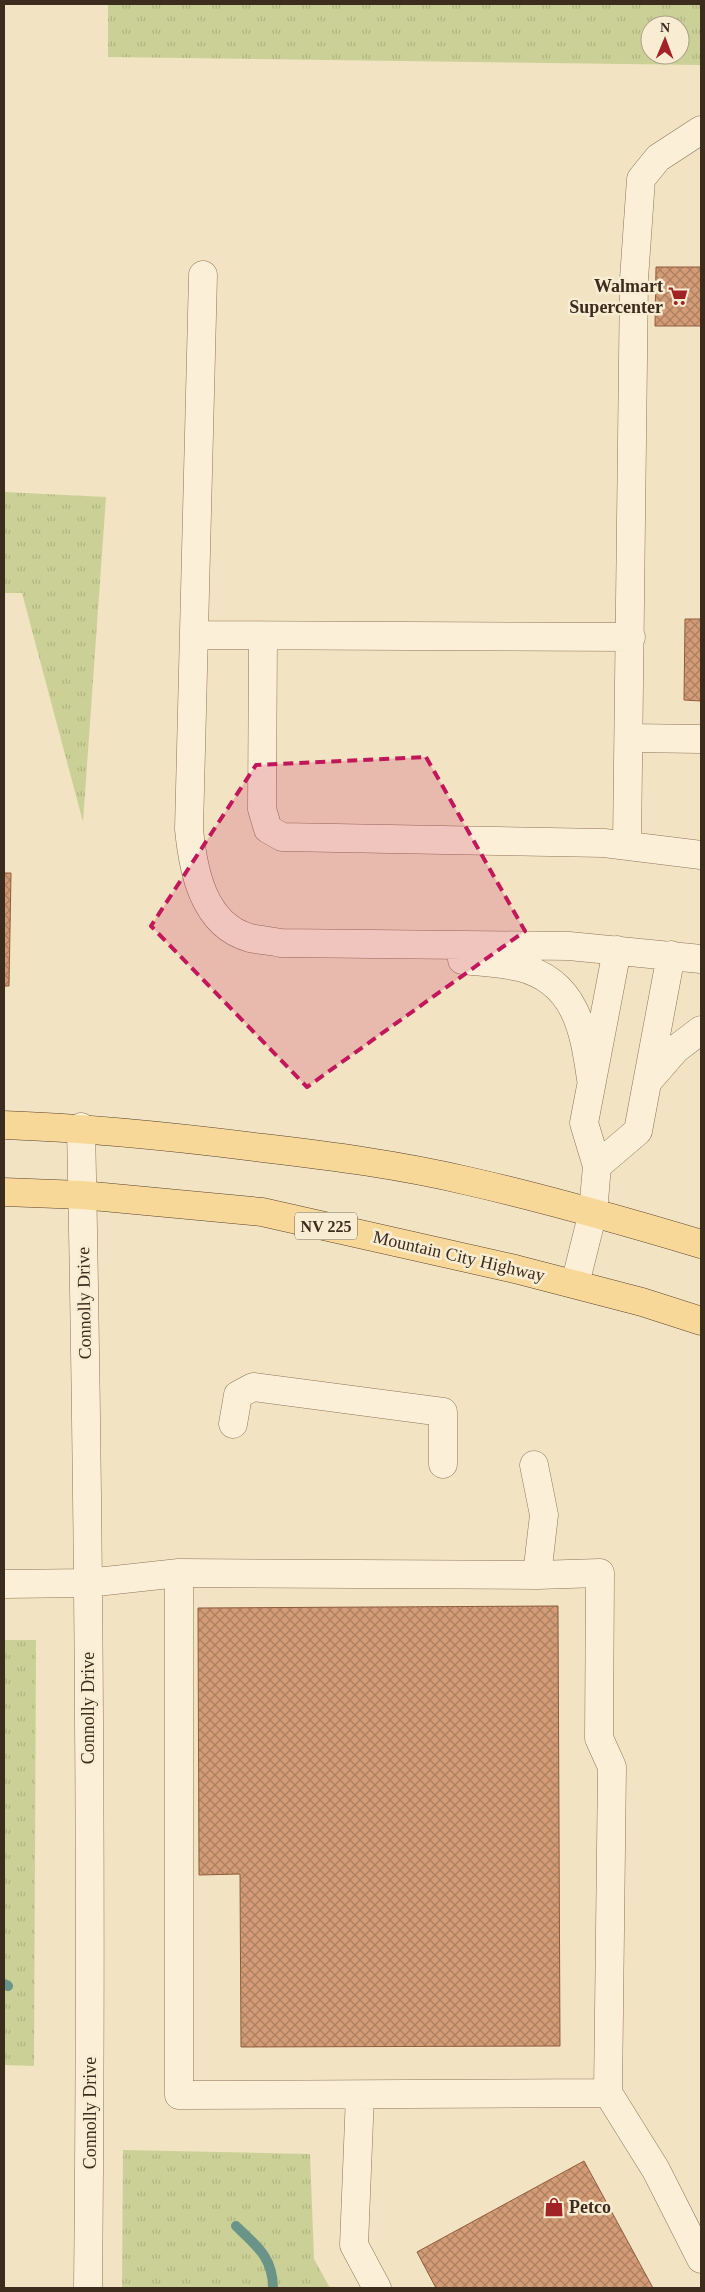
<svg xmlns="http://www.w3.org/2000/svg" width="705" height="2292" font-family="Georgia,serif">
  <style>
    .grass { fill: url(#grass-tufts); fill-rule: evenodd }
    .lines { fill: none; stroke-linecap: round; stroke-linejoin: round }
    .stream { stroke: #6b9489; stroke-width: 10 }
    .building { fill: url(#building-cross-hatch); stroke: #8f5c3c }
    .minor-casing { stroke: #8e7458; stroke-width: 29 }
    .major-casing { stroke: #5b422d; stroke-width: 29 }
    .minor { stroke: #fbf0d7; stroke-width: 28 }
    .major { stroke: #f7d898; stroke-width: 28 }
    .marked { fill: #c2185b; fill-opacity: 0.2; stroke: #c2185b; stroke-width: 4; stroke-dasharray: 10 6; stroke-linejoin: round }
    .labels { text-anchor: middle; dominant-baseline: central; stroke-width: 5; stroke-linejoin: round; paint-order: stroke }
    .shield { fill: #f8edd3; stroke: #746654; stroke-width: 1 }
    .shield-label { font-size: 16px; font-weight: bold; fill: #3c2c1d }
    .poi-label { font-size: 18px; font-weight: bold; fill: #3c2c1d; stroke: #f8edd3; text-anchor: end }
    .street-label { font-size: 18px; fill: #3c2c1d; stroke: #f8edd3 }
  </style>
  <defs>
    <pattern id="grass-tufts" width="24" height="20" patternUnits="userSpaceOnUse" patternTransform="scale(1.25)"><rect width="24" height="20" fill="#cbd196"/><path d="M3 7l-1-3M5 7V3M7 7l1-3M15 17l-1-3M17 17v-4M19 17l1-3" fill="none" stroke="#afb481"/></pattern>
    <pattern id="building-cross-hatch" width="8" height="8" patternUnits="userSpaceOnUse" patternTransform="scale(1.25)"><rect width="8" height="8" fill="#d39b76"/><path d="M0 0l8 8M0 8l8-8" fill="none" stroke="#ac7f60"/></pattern>
  </defs>
  <rect width="100%" height="100%" fill="#f2e3c3"/>
  <path class="grass" d="M108 4H701V65L108 57ZM650 25H680V55H650Z
    M4 492 106 497 83 822 22 593H4Z
    M4 1640H36L34 2066 4 2065Z
    M123 2150 310 2154 314 2259 330 2288H122Z"/>
  <g class="lines">
    <path class="stream" d="M4 1984 8 1986
      M236 2226C257 2246 273 2258 273 2288"/>
  </g>
  <path class="building" d="M656 267H701V326H655Z
    M685 619H701V701L684 700Z
    M4 873H11L9 986H4Z
    M558 1606 560 2046 241 2047 240 1874 199 1875 198 1608Z
    M584 2161 653 2288H436L417 2252Z"/>
  <g class="lines">
    <defs>
      <path id="minor" d="M203 275 189 829C193 870 203 925 250 938 260 940 271 941 281 943L569 946 701 959
        M195 635 631 637
        M263 636 262 809 268 829 282 837 604 843 701 855
        M630 738 701 739
        M627 845 634 279 641 179 658 158 701 130
        M462 960C481 962 501 963 519 967 576 981 584 1030 591 1079
        M649 1080 676 1049 701 1030
        M81 1127C89 1514 92 1901 88 2288
        M597 1166 638 1131 671 955
        M575 1284 593 1212 597 1166 584 1123 617 950
        M233 1424 238 1395 253 1387 443 1412V1464
        M534 1465 544 1515 537 1575 600 1573 599 1738 612 1767 608 2093
        M179 1573V2095L608 2093 656 2170 701 2259
        M4 1584 87 1583 179 1573 537 1575
        M360 2095 354 2245 377 2288"/>
      <path id="major" d="M4 1125C91 1128 177 1137 263 1148 332 1156 400 1165 468 1181 547 1199 624 1221 701 1244
        M4 1192 82 1195 262 1212 515 1269 642 1302 701 1321"/>
    </defs>
    <use href="#minor" class="minor-casing"/>
    <use href="#major" class="major-casing"/>
    <use href="#minor" class="minor"/>
    <use href="#major" class="major"/>
  </g>
  <path class="marked" d="M426 757 525 931 307 1087 151 926 256 765Z"/>
  <defs>
    <symbol id="supermarket-bare" viewBox="-9 -9 18 18"><path d="M-6-5.5h2.5l.6 2H6L4.5 2H-2.5L-4.4-4H-6ZM-1.5 3.2a1.3 1.3 0 1 0 .1 0ZM3 3.2a1.3 1.3 0 1 0 .1 0Z" fill="#a22326" stroke="#f8edd3" stroke-width="2.5" paint-order="stroke"/></symbol>
    <symbol id="shop-bare" viewBox="-9 -9 18 18"><path d="M-5-2.5h2.3a2.7 3.5 0 0 1 5.4 0H5L5.5 6h-11ZM-1.5-2.5h3a1.5 2.3 0 0 0-3 0Z" fill="#a22326" stroke="#f8edd3" stroke-width="2.5" paint-order="stroke"/></symbol>
  </defs>
  <g fill-rule="evenodd">
    <use href="#supermarket-bare" x="664" y="282" width="28" height="28"/>
    <use href="#shop-bare" x="540" y="2193" width="28" height="28"/>
  </g>
  <g class="labels">
    <rect class="shield" x="295" y="1212.5" width="62" height="27" rx="4"/>
    <g class="shield-label">
      <text x="326" y="1226">NV 225</text>
    </g>
    <g class="poi-label">
      <text x="663" y="286">Walmart<tspan x="663" dy="21">Supercenter</tspan></text>
      <text x="569" y="2207" text-anchor="start">Petco</text>
    </g>
    <g class="street-label">
      <text transform="translate(459 1256) rotate(13)">Mountain City Highway</text>
      <text transform="translate(84 1303) rotate(-91)">Connolly Drive</text>
      <text transform="translate(88 1708) rotate(-90)">Connolly Drive</text>
      <text transform="translate(90 2113) rotate(-90)">Connolly Drive</text>
    </g>
  </g>
  <rect width="705" height="2292" fill="none" stroke="#3c2c1d" stroke-width="10"/>
  <g transform="translate(665 40) rotate(1)"><circle r="24" fill="#f8edd3" stroke="#ada08a"/>
  <path d="M0-4L9 19L0 12L-9 19Z" fill="#a22326"/>
  <text y="-8" font-size="14" font-weight="bold" text-anchor="middle" fill="#3c2c1d">N</text>
  </g>
</svg>
